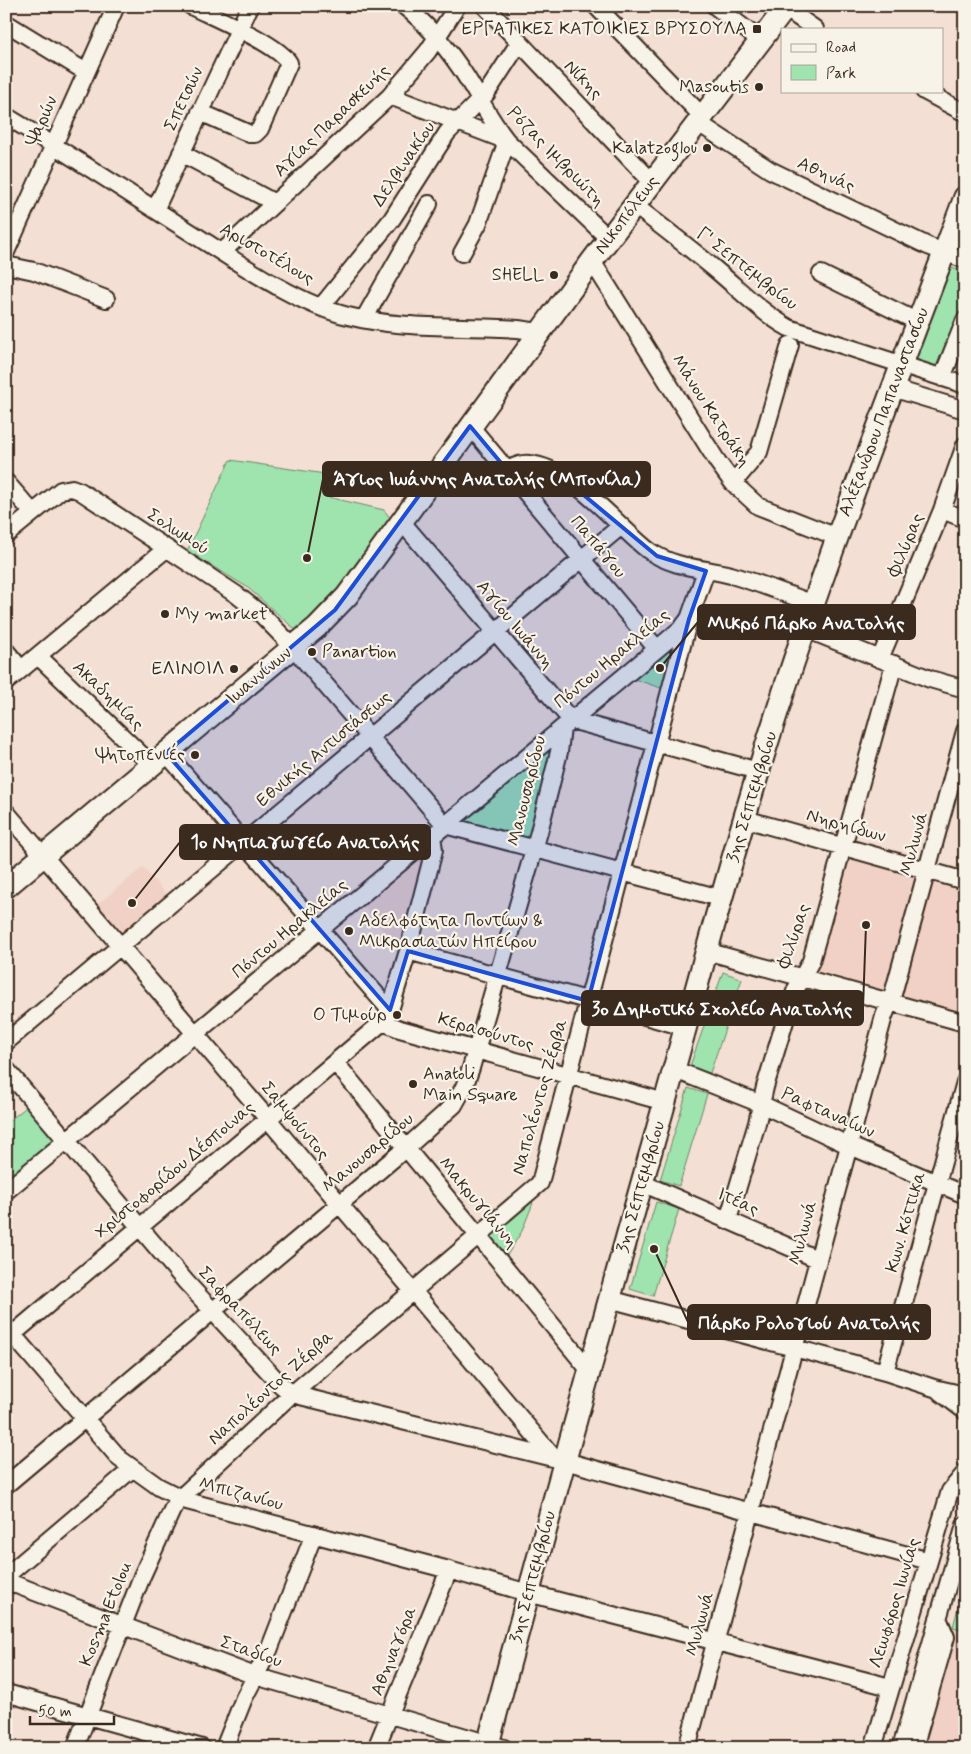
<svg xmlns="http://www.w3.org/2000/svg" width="971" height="1754" font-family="Mynerve,sans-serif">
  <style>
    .built { fill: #f1d1c5 }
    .green { fill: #9fe3af; stroke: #6d8666 }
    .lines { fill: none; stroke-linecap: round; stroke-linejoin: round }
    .minor-casing { stroke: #3b2a1e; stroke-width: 20 }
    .major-casing { stroke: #3b2a1e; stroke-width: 25 }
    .minor { stroke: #f7f3e8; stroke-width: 16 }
    .major { stroke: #f7f3e8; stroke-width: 21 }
    .marked { fill: #1d4ed8; fill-opacity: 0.2; stroke: #1d4ed8; stroke-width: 4; stroke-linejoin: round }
    .poi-dot { fill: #3b2a1e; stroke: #f7f3e8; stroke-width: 2 }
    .labels { text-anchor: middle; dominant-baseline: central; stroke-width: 4.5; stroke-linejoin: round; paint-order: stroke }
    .poi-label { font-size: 18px; fill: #3b2a1e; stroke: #f7f3e8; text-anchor: end }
    .street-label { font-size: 18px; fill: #3b2a1e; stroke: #f7f3e8 }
    .leader { fill: none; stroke: #3b2a1e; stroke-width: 2 }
    .callout-dot { fill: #3b2a1e; stroke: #f7f3e8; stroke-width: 2 }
    .callout { fill: #3b2a1e; stroke: #3b2a1e; stroke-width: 2 }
    .callout-label { font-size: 19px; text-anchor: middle; font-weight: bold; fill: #fff }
  </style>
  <rect width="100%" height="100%" fill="#f3dfd3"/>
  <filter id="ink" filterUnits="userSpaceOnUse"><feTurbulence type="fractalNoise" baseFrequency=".02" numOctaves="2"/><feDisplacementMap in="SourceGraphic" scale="10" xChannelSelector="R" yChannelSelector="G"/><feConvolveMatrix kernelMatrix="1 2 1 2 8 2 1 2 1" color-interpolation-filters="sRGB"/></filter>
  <g filter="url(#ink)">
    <path class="built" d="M847 855 918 876 886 994 814 974Z
      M420 857 424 859 401 952 361 904Z
      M143 867 170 899 120 940 93 908Z
      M932 880 965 890V1015L900 997Z
      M953 1627 965 1630V1748H918Z"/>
    <path class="green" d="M951 268 965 272V307L942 363 934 366 915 360Z
      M230 460 332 475 328 497 384 510 391 519 333 599 297 631 247 587 187 551Z
      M675 642 667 690 634 679Z
      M548 748H555L528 843 461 824Z
      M723 972 742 979 710 1073 690 1066Z
      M688 1088 707 1094 679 1186 660 1180Z
      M29 1105 57 1140 6 1182V1123Z
      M531 1201 533 1203 522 1231 506 1257 489 1236Z
      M656 1202 679 1209 653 1296 630 1289Z
      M965 1581V1630L953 1627Z"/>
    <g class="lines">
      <defs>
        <path id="minor" d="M191 6C213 17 278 44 289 63L260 129 255 134H250L200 112
          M404 6C426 23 443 43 459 66 476 90 488 118 507 141L609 239
          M485 6 652 182
          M596 6 702 116
          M715 6 760 40
          M785 8 815 29
          M6 23 86 72
          M924 91 965 113
          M390 96 507 141 478 224 462 253
          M6 116C72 156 136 198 201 239 245 267 298 304 348 316 403 330 462 325 518 329L539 332
          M697 122 770 170 928 246 965 260
          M181 153 275 203
          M634 205C662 227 690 248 716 270 740 290 762 313 789 328L965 385
          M155 210 250 6
          M6 252 116 6
          M222 252 390 96 428 51 457 6
          M592 261 717 461 733 483 758 506 837 537
          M6 265 34 271 106 299
          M821 274 918 322
          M321 307 392 219 447 133 486 94 519 43
          M364 319 429 204
          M942 378 965 320
          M892 388 965 410
          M470 426 657 649
          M507 470C514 467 521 463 529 464 571 467 616 525 648 550 673 568 703 568 731 575 759 583 787 594 814 604
          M6 482 33 513
          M733 483 759 452 790 345
          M942 510 965 519
          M401 521 571 720 758 771
          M6 535 61 490 72 488 80 491 237 595 262 615 293 647 445 825 720 898
          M806 629 930 679 965 689
          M6 651 21 669
          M38 656 152 765
          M880 659 942 510 965 445
          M6 682 166 549
          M166 753 390 1010
          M6 812 267 1118 554 1458
          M745 819 965 881
          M408 951 685 1027
          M706 951 965 1023
          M383 1022 400 1029 665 1102
          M6 1042 621 526
          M335 1062 590 1371
          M6 1069 186 1282 281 1385 292 1394 565 1461 929 1561
          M673 1069 761 1104 848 1145 965 1195
          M642 1183 817 1259
          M6 1191 657 649 682 628 688 620
          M728 1220 757 1123 765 1087 789 1008 796 989 811 961 894 664
          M609 1299 885 1372 934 1388 965 1395
          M6 1327 120 1459 159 1487 187 1501 449 1570 528 1593 890 1687
          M6 1340 385 1020 390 1010 408 951 434 850 432 836
          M885 1372 965 1082
          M940 1392 965 1411
          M6 1485 406 1148 454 1105 464 1087 471 1068 539 832 559 752 562 728
          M6 1576 132 1469
          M6 1581 255 1676 504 1748
          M6 1693 202 1748
          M75 1748 142 1576 172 1510 180 1498 292 1394 540 1183 689 619 706 571
          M224 1748 244 1698 269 1650 314 1534
          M376 1748 449 1570
          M687 1748C753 1504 816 1260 884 1016L893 994 965 731
          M873 1748 950 1491 964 1474
          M901 1748 965 1525
          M914 1748 946 1637 938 1618"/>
        <path id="major" d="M6 887 317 627 347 596 592 261 787 6
          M487 1748C539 1550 594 1354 649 1158 686 1029 719 900 758 773 817 578 894 388 965 197"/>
      </defs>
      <use href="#minor" class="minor-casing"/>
      <use href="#major" class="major-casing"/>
      <use href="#minor" class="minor"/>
      <use href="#major" class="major"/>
    </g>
  </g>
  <path class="marked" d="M470 426 507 470 529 464 556 472 657 556 706 571 689 619 588 1001 408 951 390 1010 166 753 335 610Z"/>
  <g class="poi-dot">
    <rect x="752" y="24" width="10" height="10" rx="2.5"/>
    <circle cx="759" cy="87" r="5"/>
    <circle cx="707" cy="148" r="5"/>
    <circle cx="554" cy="275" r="5"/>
    <circle cx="165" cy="614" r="5"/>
    <circle cx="312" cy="652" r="5"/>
    <circle cx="234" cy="669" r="5"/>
    <circle cx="195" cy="755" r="5"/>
    <circle cx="349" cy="931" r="5"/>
    <circle cx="397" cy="1015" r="5"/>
    <circle cx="413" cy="1084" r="5"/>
  </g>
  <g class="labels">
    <g class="poi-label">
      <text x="747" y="29">ΕΡΓΑΤΙΚΕΣ ΚΑΤΟΙΚΙΕΣ ΒΡΥΣΟΥΛΑ</text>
      <text x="749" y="87">Masoutis</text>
      <text x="697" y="148">Kalatzoglou</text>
      <text x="544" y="275">SHELL</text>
      <text x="175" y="614" text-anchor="start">My market</text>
      <text x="322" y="652" text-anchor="start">Panartion</text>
      <text x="224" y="669">ΕΛΙΝΟΙΛ</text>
      <text x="185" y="755">Ψητοπενιές</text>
      <text x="359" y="921" text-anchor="start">Αδελφότητα Ποντίων &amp;<tspan x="359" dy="21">Μικρασιατών Ηπείρου</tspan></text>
      <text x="387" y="1015">Ο Τιμούρ</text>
      <text x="423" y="1074" text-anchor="start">Anatoli<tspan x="423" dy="21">Main Square</tspan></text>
    </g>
    <g class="street-label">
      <text transform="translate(583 80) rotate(46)">Νίκης</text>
      <text transform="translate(184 99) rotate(-65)">Σπετσών</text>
      <text transform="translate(42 121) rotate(-66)">Ψαρών</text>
      <text transform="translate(332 121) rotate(-44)">Αγίας Παρασκευής</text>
      <text transform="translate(556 157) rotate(46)">Ρόζας Ιμβριώτη</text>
      <text transform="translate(404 164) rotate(-56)">Δελβινακίου</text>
      <text transform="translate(826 175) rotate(25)">Αθηνάς</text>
      <text transform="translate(627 215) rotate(-53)">Νικοπόλεως</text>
      <text transform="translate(267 254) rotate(30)">Αριστοτέλους</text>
      <text transform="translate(747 269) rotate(38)">Γ' Σεπτεμβρίου</text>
      <text transform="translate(711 411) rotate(57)">Μάνου Κατράκη</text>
      <text transform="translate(884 412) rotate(-69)">Αλέξανδρου Παπαναστασίου</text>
      <text transform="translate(178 532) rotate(33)">Σολωμού</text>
      <text transform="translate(906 545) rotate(-67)">Φιλύρας</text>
      <text transform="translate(598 547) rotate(50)">Παπάγου</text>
      <text transform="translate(515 625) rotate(50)">Αγίου Ιωάννη</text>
      <text transform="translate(612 659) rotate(-40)">Πόντου Ηρακλείας</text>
      <text transform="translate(259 676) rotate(-40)">Ιωαννίνων</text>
      <text transform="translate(108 696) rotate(44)">Ακαδημίας</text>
      <text transform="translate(324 749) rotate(-40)">Εθνικής Αντιστάσεως</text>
      <text transform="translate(527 791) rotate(-76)">Μανουσαρίδου</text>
      <text transform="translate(752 797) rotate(-73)">3ης Σεπτεμβρίου</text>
      <text transform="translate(846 826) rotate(16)">Νηρηίδων</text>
      <text transform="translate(914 844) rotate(-75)">Μυλωνά</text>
      <text transform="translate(290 929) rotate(-40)">Πόντου Ηρακλείας</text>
      <text transform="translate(794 936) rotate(-71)">Φιλύρας</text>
      <text transform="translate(486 1032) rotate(16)">Κερασούντος</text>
      <text transform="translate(540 1097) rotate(-74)">Ναπολέοντος Ζέρβα</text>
      <text transform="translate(828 1113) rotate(24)">Ραφταναίων</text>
      <text transform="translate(295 1121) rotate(50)">Σαμψούντος</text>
      <text transform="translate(368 1153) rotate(-40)">Μανουσαρίδου</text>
      <text transform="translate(175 1170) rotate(-40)">Χριστοφορίδου Δέσποινας</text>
      <text transform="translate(641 1187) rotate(-74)">3ης Σεπτεμβρίου</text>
      <text transform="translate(738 1202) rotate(24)">Ιτέας</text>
      <text transform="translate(478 1203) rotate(50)">Μακρυγιάννη</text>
      <text transform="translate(906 1222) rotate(-74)">Κων. Κόττικα</text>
      <text transform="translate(803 1233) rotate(-75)">Μυλωνά</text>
      <text transform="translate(240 1311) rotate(47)">Σαφραπόλεως</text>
      <text transform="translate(271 1388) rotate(-42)">Ναπολέοντος Ζέρβα</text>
      <text transform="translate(241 1494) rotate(15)">Μπιζανίου</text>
      <text transform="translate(533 1577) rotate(-75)">3ης Σεπτεμβρίου</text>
      <text transform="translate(895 1603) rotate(-73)">Λεωφόρος Ιωνίας</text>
      <text transform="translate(106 1614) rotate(-68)">Kosma Etolou</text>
      <text transform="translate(700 1624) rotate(-75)">Μυλωνά</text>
      <text transform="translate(394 1651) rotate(-68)">Αθηναγόρα</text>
      <text transform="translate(251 1652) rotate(19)">Σταδίου</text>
    </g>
  </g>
  <path class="leader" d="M307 558L323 479M660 668L698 622M132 903L180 842M866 925L863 1008M654 1249L688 1322"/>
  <g class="callout-dot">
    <circle cx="307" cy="558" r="5"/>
    <circle cx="660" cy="668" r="5"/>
    <circle cx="132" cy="903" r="5"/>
    <circle cx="866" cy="925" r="5"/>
    <circle cx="654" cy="1249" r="5"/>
  </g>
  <g class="callout">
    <rect x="323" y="462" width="327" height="34" rx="5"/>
    <rect x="698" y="605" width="217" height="34" rx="5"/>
    <rect x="180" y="825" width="250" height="34" rx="5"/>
    <rect x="582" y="991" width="281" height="34" rx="5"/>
    <rect x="688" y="1305" width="242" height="34" rx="5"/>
  </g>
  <g class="callout-label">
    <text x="487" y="485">Άγιος Ιωάννης Ανατολής (Μπονίλα)</text>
    <text x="806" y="629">Μικρό Πάρκο Ανατολής</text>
    <text x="305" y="848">1ο Νηπιαγωγείο Ανατολής</text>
    <text x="722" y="1015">3ο Δημοτικό Σχολείο Ανατολής</text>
    <text x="809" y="1329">Πάρκο Ρολογιού Ανατολής</text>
  </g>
  <rect width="971" height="1754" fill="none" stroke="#f7f3e8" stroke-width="25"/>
  <rect x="12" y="12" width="946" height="1729" fill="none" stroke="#3b2a1e" stroke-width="2" filter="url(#ink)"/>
  <rect x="781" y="28" width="162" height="65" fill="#f7f3e8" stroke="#aca397"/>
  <rect x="791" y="44" width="25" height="8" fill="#f7f3e8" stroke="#aca397"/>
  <text x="826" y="52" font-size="15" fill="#3b2a1e">Road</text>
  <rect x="791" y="65" width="25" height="15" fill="#9fe3af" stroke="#aca397"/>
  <text x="826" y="78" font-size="15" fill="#3b2a1e">Park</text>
  <path d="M30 1716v8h84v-8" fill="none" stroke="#3b2a1e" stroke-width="2.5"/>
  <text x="38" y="1716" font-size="15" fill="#3b2a1e" stroke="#f7f3e8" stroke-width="4" paint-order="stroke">50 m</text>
</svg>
